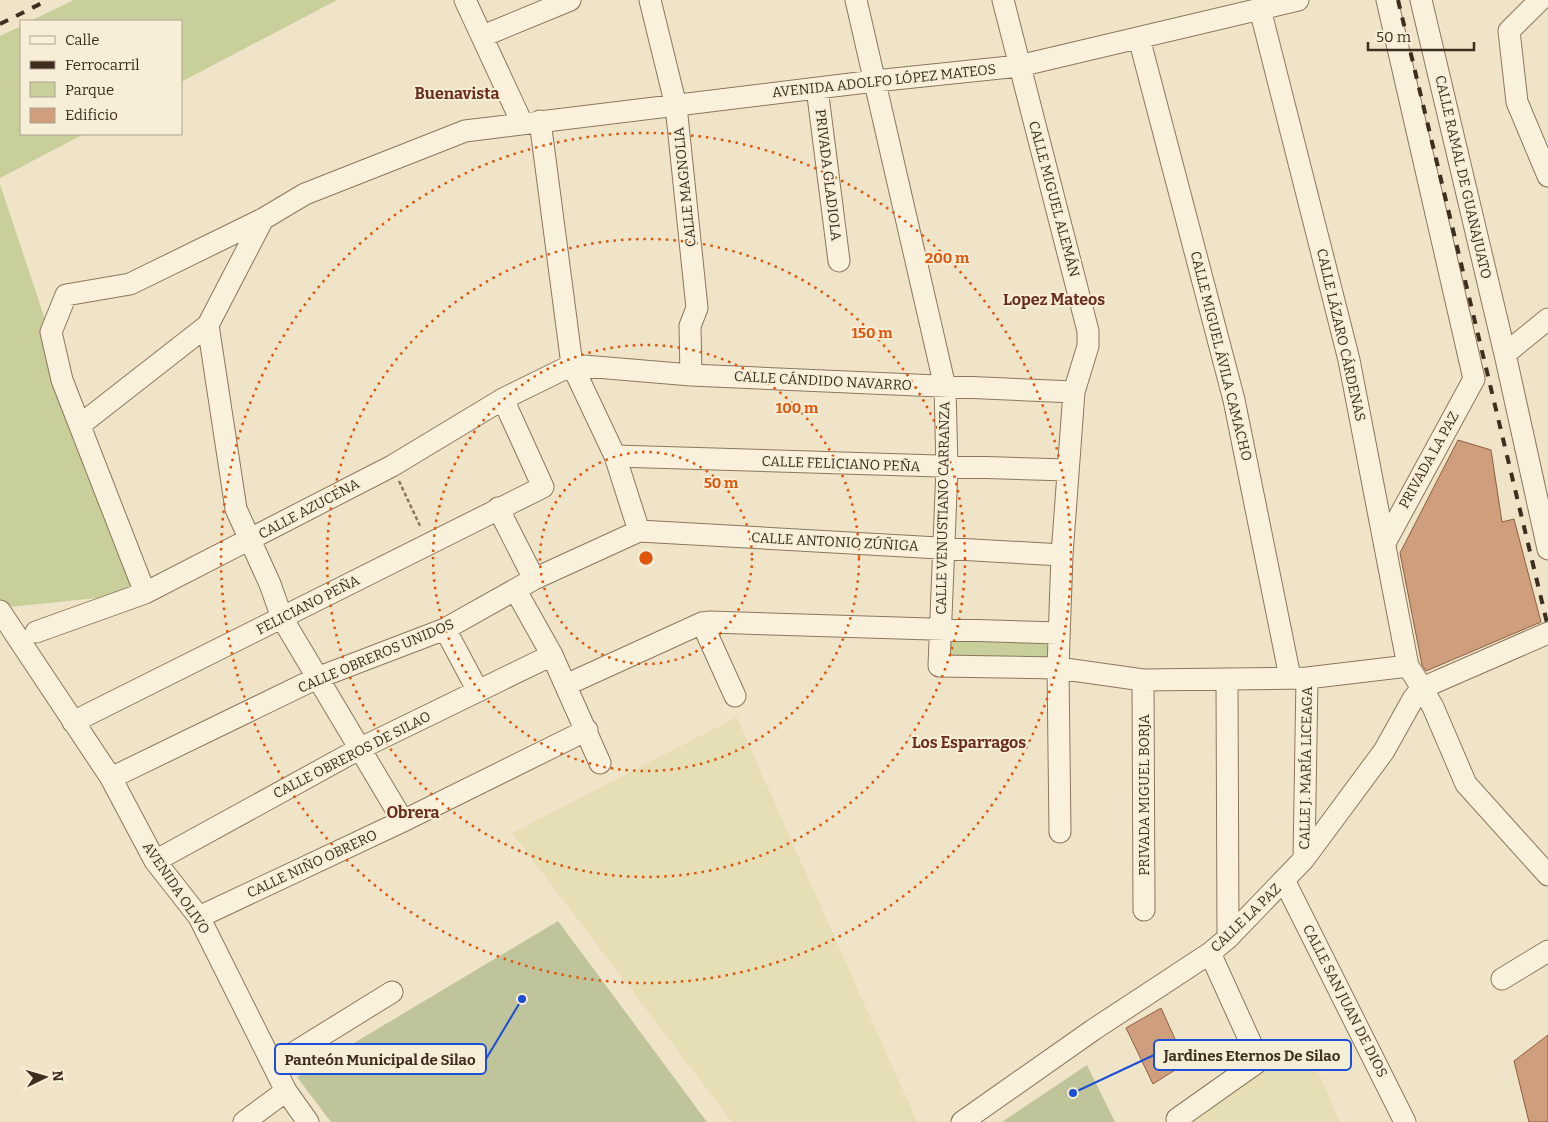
<svg xmlns="http://www.w3.org/2000/svg" width="1548" height="1122" font-family="Bitter,serif">
  <style>
    .farmland { fill: #e6deb5 }
    .green { fill: #c9cf9b }
    .cemetery { fill: #bfc49a }
    .building { fill: #cf9f7d; stroke: #8d5f41 }
    .lines { fill: none; stroke-linecap: round; stroke-linejoin: round }
    .minor-casing { stroke: #8d765c; stroke-width: 23 }
    .path { stroke: #8d765c; stroke-width: 2.5; stroke-dasharray: 4 2.5; stroke-linecap: butt }
    .minor { stroke: #faf1dc; stroke-width: 21 }
    .rail { stroke: #3d2e20; stroke-width: 4; stroke-dasharray: 9 9; stroke-linecap: butt }
    .ring { fill: none; stroke: #df570d; stroke-width: 2.5; stroke-dasharray: 2.5 5 }
    .labels { text-anchor: middle; dominant-baseline: central; stroke-width: 4; stroke-linejoin: round; paint-order: stroke }
    .street-label { font-size: 14px; fill: #3d2e20; stroke: #f7eed8 }
    .quarter-label { font-size: 16px; font-weight: bold; fill: #6b2e1e; stroke: #f7eed8 }
    .centre { fill: #df570d; stroke: #f7eed8; stroke-width: 2.5 }
    .ring-label { font-size: 15px; text-anchor: middle; font-weight: bold; fill: #df570d; stroke: #f7eed8; stroke-width: 4; stroke-linejoin: round; paint-order: stroke }
    .leader { fill: none; stroke: #1d4ed8; stroke-width: 2 }
    .callout-dot { fill: #1d4ed8; stroke: #f7eed8; stroke-width: 2 }
    .callout { fill: #f7eed8; stroke: #1d4ed8; stroke-width: 2 }
    .callout-label { font-size: 15px; text-anchor: middle; font-weight: bold; fill: #3d2e20 }
  </style>
  <rect width="100%" height="100%" fill="#f0e4c8"/>
  <path class="farmland" d="M737 717 753 754 917 1122H732L512 833Z
    M1306 1045 1340 1122H1185Z"/>
  <path class="green" d="M74 0H337L181 82V21H30Z
    M21 26V134H84L0 178V36Z
    M0 184 80 425 145 593 0 608Z
    M948 637 1052 638V662L947 663Z"/>
  <path class="cemetery" d="M558 921 707 1122H331L297 1077Z
    M1087 1065 1115 1122H1002Z"/>
  <path class="building" d="M1458 440 1491 450 1502 522 1514 519 1541 622 1426 671 1422 665 1400 553Z
    M1161 1008 1186 1063 1153 1084 1126 1028Z
    M1548 1035V1122H1529L1514 1061Z"/>
  <g class="lines">
    <defs>
      <path id="minor" d="M465 0 522 123
        M650 0 676 106 697 308 690 326 691 375
        M856 0 945 387 947 468 939 666 1058 668 1143 680 1307 678 1408 666
        M1003 0 1088 331V346L1074 392 1062 555 1058 668 1060 832
        M1421 0 1505 354 1548 549
        M1540 0 1509 31 1517 102 1548 176
        M1260 9 1349 360 1408 666 1422 688 1548 633
        M483 36 570 0
        M1139 38 1234 400 1290 677
        M817 88 839 261
        M540 121 572 365 615 456 639 531
        M263 219 208 325 236 509 270 584 282 618 403 821
        M1505 354 1548 319
        M80 425 208 325
        M615 456 1067 470
        M498 508 534 579
        M1386 541 1474 379 1387 0
        M516 591 552 655 600 763
        M145 593 62 380 51 332 66 295 130 284 263 219 305 194 465 131 875 81 1019 66 1298 0
        M0 611 111 778 155 861 199 917 286 1091 308 1122
        M702 623 735 696
        M445 629 478 691
        M36 632 145 593 392 466 503 399 572 365 691 375 1074 392
        M1227 679 1228 938
        M1143 680 1144 910
        M566 685 702 623 710 622 1059 633
        M73 722 543 487 503 399
        M111 778 317 678 445 629 534 579 639 531 1062 555
        M1304 859 1307 678
        M155 861 359 749 552 655
        M1284 880 1405 1122
        M199 917 403 821 587 730
        M1502 979 1548 951
        M274 1065 392 992
        M1177 1119 1259 1061 1210 953
        M244 1122 286 1091
        M962 1122 1093 1030 1210 953 1228 938 1304 859 1384 751 1413 699 1422 688 1433 707 1466 784 1548 875"/>
    </defs>
    <use href="#minor" class="minor-casing"/>
    <path class="path" d="M399 481 421 528"/>
    <use href="#minor" class="minor"/>
    <path class="rail" d="M1398 0 1548 627
      M0 24 48 0"/>
  </g>
  <g class="ring">
    <circle cx="646" cy="558" r="106"/>
    <circle cx="646" cy="558" r="213"/>
    <circle cx="646" cy="558" r="319"/>
    <circle cx="646" cy="558" r="425"/>
  </g>
  <g class="labels">
    <g class="street-label">
      <text transform="translate(884 81) rotate(-6)">AVENIDA ADOLFO LÓPEZ MATEOS</text>
      <text transform="translate(828 175) rotate(83)">PRIVADA GLADIOLA</text>
      <text transform="translate(1463 177) rotate(77)">CALLE RAMAL DE GUANAJUATO</text>
      <text transform="translate(685 187) rotate(-96)">CALLE MAGNOLIA</text>
      <text transform="translate(1054 199) rotate(75)">CALLE MIGUEL ALEMÁN</text>
      <text transform="translate(1341 335) rotate(77)">CALLE LÁZARO CÁRDENAS</text>
      <text transform="translate(1221 356) rotate(76)">CALLE MIGUEL ÁVILA CAMACHO</text>
      <text transform="translate(823 381) rotate(3)">CALLE CÁNDIDO NAVARRO</text>
      <text transform="translate(1429 460) rotate(-61)">PRIVADA LA PAZ</text>
      <text transform="translate(841 464) rotate(2)">CALLE FELICIANO PEÑA</text>
      <text transform="translate(943 508) rotate(-89)">CALLE VENUSTIANO CARRANZA</text>
      <text transform="translate(309 509) rotate(-28)">CALLE AZUCENA</text>
      <text transform="translate(835 542) rotate(3)">CALLE ANTONIO ZÚÑIGA</text>
      <text transform="translate(308 605) rotate(-27)">FELICIANO PEÑA</text>
      <text transform="translate(376 656) rotate(-23)">CALLE OBREROS UNIDOS</text>
      <text transform="translate(352 755) rotate(-27)">CALLE OBREROS DE SILAO</text>
      <text transform="translate(1306 768) rotate(-89)">CALLE J. MARÍA LICEAGA</text>
      <text transform="translate(1144 795) rotate(-90)">PRIVADA MIGUEL BORJA</text>
      <text transform="translate(312 864) rotate(-25)">CALLE NIÑO OBRERO</text>
      <text transform="translate(176 888) rotate(56)">AVENIDA OLIVO</text>
      <text transform="translate(1246 918) rotate(-44)">CALLE LA PAZ</text>
      <text transform="translate(1345 1001) rotate(63)">CALLE SAN JUAN DE DIOS</text>
    </g>
    <g class="quarter-label">
      <text x="457" y="93">Buenavista</text>
      <text x="1054" y="299">Lopez Mateos</text>
      <text x="969" y="742">Los Esparragos</text>
      <text x="413" y="812">Obrera</text>
    </g>
  </g>
  <circle cx="646" cy="558" r="8" class="centre"/>
  <g class="ring-label">
    <text x="947" y="263">200 m</text>
    <text x="872" y="338">150 m</text>
    <text x="797" y="413">100 m</text>
    <text x="721" y="488">50 m</text>
  </g>
  <path class="leader" d="M1073 1093L1154 1055M522 999L486 1059"/>
  <g class="callout-dot">
    <circle cx="1073" cy="1093" r="5"/>
    <circle cx="522" cy="999" r="5"/>
  </g>
  <g class="callout">
    <rect x="1154" y="1040" width="197" height="30" rx="5"/>
    <rect x="275" y="1044" width="211" height="30" rx="5"/>
  </g>
  <g class="callout-label">
    <text x="1252" y="1061">Jardines Eternos De Silao</text>
    <text x="380" y="1065">Panteón Municipal de Silao</text>
  </g>
  <rect x="20" y="20" width="162" height="115" fill="#f7eed8" stroke="#ada18e"/>
  <rect x="30" y="36" width="25" height="8" fill="#faf1dc" stroke="#ada18e"/>
  <text x="65" y="45" font-size="15" fill="#3d2e20">Calle</text>
  <rect x="30" y="61" width="25" height="8" fill="#3d2e20" stroke="#ada18e"/>
  <text x="65" y="70" font-size="15" fill="#3d2e20">Ferrocarril</text>
  <rect x="30" y="82" width="25" height="15" fill="#c9cf9b" stroke="#ada18e"/>
  <text x="65" y="95" font-size="15" fill="#3d2e20">Parque</text>
  <rect x="30" y="108" width="25" height="15" fill="#cf9f7d" stroke="#ada18e"/>
  <text x="65" y="120" font-size="15" fill="#3d2e20">Edificio</text>
  <g transform="translate(45 1077) rotate(85)" stroke="#f7eed8" stroke-width="4" paint-order="stroke">
  <path d="M0-4L9 19L0 12L-9 19Z" fill="#3d2e20"/>
  <text y="-8" font-size="14" font-weight="bold" text-anchor="middle" fill="#3d2e20">N</text>
  </g>
  <path d="M1368 42v8h106v-8" fill="none" stroke="#3d2e20" stroke-width="2.5"/>
  <text x="1376" y="42" font-size="15" fill="#3d2e20" stroke="#f7eed8" stroke-width="4" paint-order="stroke">50 m</text>
</svg>
